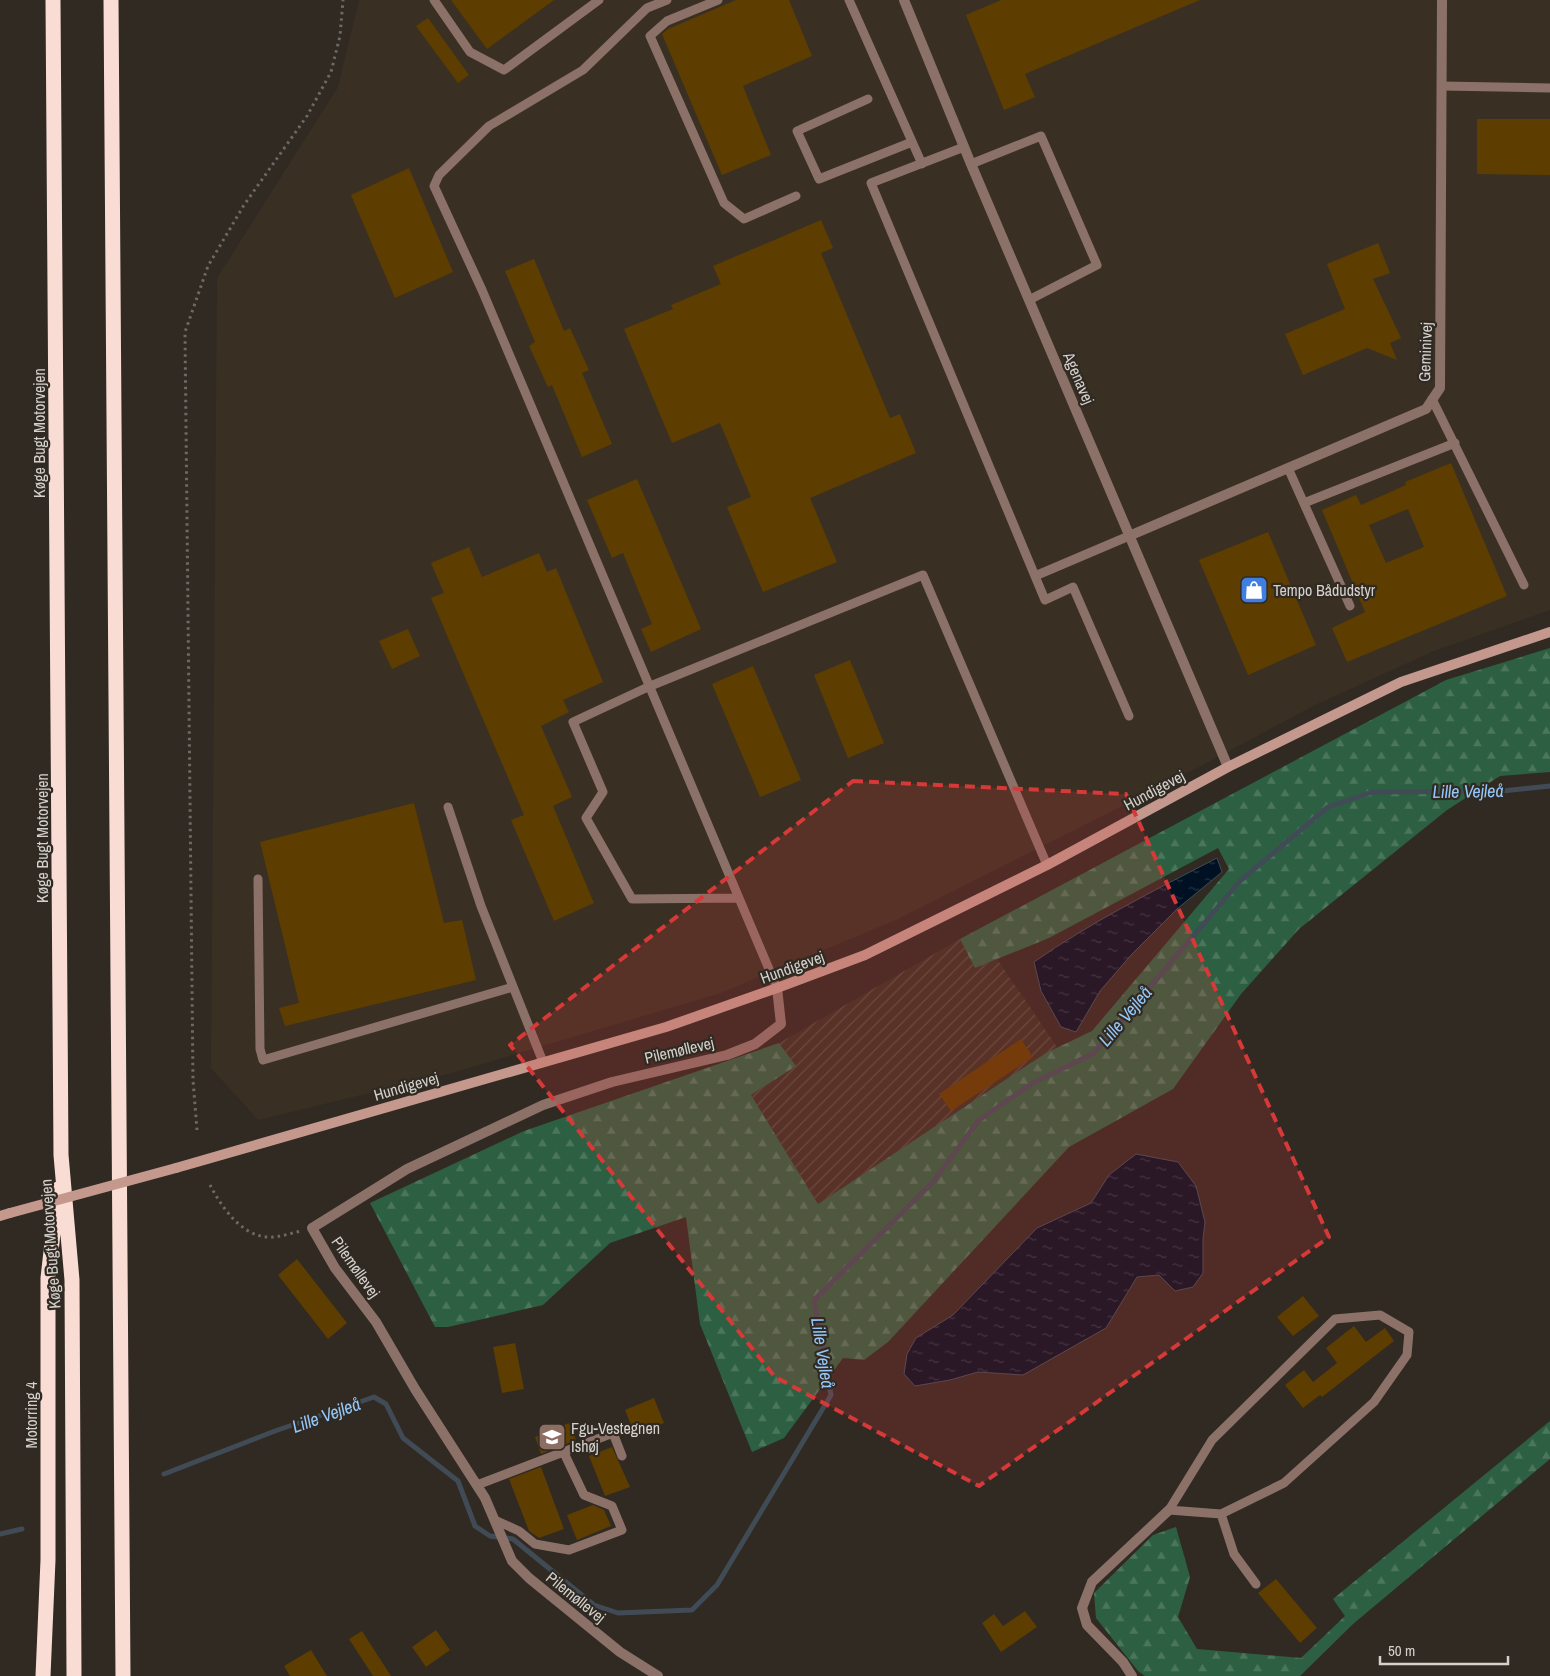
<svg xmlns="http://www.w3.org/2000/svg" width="1550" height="1676" font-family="'Archivo Narrow',sans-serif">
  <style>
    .built { fill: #393023 }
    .industrial { fill: url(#industrial-furrows) }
    .forest { fill: url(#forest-firs) }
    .water { fill: url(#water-ripples); stroke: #404b56 }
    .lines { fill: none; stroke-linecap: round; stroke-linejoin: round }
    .stream { stroke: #404b56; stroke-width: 5 }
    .building { fill: #5d3d00; fill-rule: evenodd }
    .path { stroke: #6e6963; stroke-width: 3; stroke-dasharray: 2.5 4; stroke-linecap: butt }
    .lane { stroke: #8c7169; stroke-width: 9 }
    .street { stroke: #8c7169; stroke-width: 10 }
    .secondary { stroke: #c4988c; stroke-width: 10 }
    .highway { stroke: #f9ddd5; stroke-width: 15 }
    .secondary-bridge { stroke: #c4988c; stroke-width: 10 }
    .marked { fill: #d63938; fill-opacity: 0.2; stroke: #d63938; stroke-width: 4; stroke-dasharray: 10 6; stroke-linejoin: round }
    .labels { text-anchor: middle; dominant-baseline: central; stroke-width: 4.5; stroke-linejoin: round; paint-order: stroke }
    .street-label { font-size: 16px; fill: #d4d1cc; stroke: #302a23 }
    .poi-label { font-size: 16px; fill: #d4d1cc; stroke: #302a23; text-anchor: start }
    .water-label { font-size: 18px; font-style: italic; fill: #95c8fa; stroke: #302a23 }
  </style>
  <defs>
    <pattern id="industrial-furrows" width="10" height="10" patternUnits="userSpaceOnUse" patternTransform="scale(1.25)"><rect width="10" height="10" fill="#393023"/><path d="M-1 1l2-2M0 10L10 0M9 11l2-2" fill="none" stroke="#554d42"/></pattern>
    <pattern id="forest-firs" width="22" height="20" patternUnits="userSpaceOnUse" patternTransform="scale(1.25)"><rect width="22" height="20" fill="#2d6042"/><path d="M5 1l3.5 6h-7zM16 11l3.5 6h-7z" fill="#4b765c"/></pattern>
    <pattern id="water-ripples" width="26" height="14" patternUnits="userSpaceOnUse" patternTransform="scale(1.25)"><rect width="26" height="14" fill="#001124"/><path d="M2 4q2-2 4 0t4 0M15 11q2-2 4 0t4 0" fill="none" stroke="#243343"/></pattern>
  </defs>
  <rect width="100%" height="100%" fill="#302a23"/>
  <path class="built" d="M359 0H1550V610L1434 651 1315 705 1201 766 898 919 721 993 452 1073 258 1120 211 1068 217 278 338 87Z"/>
  <path class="industrial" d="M960 939 975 968 997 959 1057 1047 818 1204 751 1095 796 1066 779 1043Z"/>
  <path class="forest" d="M1550 648V772L1500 776 1447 810 1299 929 1241 994 1173 1089 1069 1147 888 1342 864 1360 843 1358 784 1438 752 1452 700 1324 686 1217 610 1243 543 1305 448 1327H435L370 1203 524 1131 779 1043 796 1066 751 1095 818 1204 1046 1053 1092 1031 1229 869 1218 848 1049 938 975 968 960 939 1446 680Z
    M1550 1421V1459L1353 1624 1300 1676H1145L1138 1671 1096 1618 1094 1593 1153 1535 1176 1527 1190 1577 1178 1617 1197 1649 1301 1658 1345 1616 1333 1599Z"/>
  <path class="water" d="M1217 858 1222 872 1177 909 1131 955 1100 991 1076 1032 1061 1027 1041 991 1034 962C1091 922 1155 890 1217 858Z
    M1136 1154 1178 1162 1196 1186 1205 1222 1203 1239V1273L1193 1287 1175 1291 1159 1275 1137 1277 1106 1328 1023 1375 978 1372 950 1380 915 1386 904 1374 907 1354 916 1338 953 1315 1037 1228 1091 1203 1109 1175Z"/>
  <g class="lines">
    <path class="stream" d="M164 1474 275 1431 374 1397 386 1404 403 1438 458 1481 475 1526 490 1536 513 1539 594 1605 618 1613 692 1610 717 1585 831 1395 814 1300 933 1182 979 1120 1033 1083 1094 1053 1240 881 1328 807 1372 792 1502 791 1550 786
      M0 1534 22 1529"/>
  </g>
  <path class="building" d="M451 0H554L487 49Z
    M736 0H789L812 56 743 86 771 155 722 175 662 34 668 29Z
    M1001 0H1200L1025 74 1035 97 1004 110 966 15Z
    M428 18 469 75 458 83 416 26Z
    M1477 119H1550V175L1477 174Z
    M409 168 453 272 395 298 351 195Z
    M821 220 833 248 821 253 890 418 900 414 916 453 810 498 837 562 763 592 727 507 751 497 720 423 672 443 624 329 673 309 671 305 721 284 713 266Z
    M1378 243 1390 273 1373 279 1401 338 1390 343 1397 360 1367 348 1303 375 1285 334 1345 309 1327 264Z
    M534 259 564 331 570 328 589 370 582 373 612 444 582 457 552 385 548 387 529 346 535 342 505 271Z
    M1451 463 1507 596 1347 662 1332 628 1365 612 1322 510 1356 495 1361 505 1406 485 1405 482ZM1408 509 1424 547 1386 563 1369 525Z
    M637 479 701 629 651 652 641 629 652 624 623 553 612 558 587 500Z
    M1268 532 1316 645 1248 675 1199 560Z
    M469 547 482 577 539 553 547 572 556 568 603 682 563 700 569 712 541 726 572 797 553 806 594 903 554 921 511 820 524 815 431 598 444 593 431 563Z
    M408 629 420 656 392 669 379 641Z
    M850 660 884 743 848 758 814 675Z
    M753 666 801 780 760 797 712 684Z
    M414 803 444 923 462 920 476 980 285 1026 279 1008 299 1003 260 842Z
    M1021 1039 1033 1057 951 1111 939 1094Z
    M297 1259 347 1323 328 1339 278 1275Z
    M1303 1296 1319 1316 1293 1336 1277 1317Z
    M1354 1326 1366 1342 1385 1328 1394 1341 1322 1397 1320 1395 1303 1408 1285 1385 1304 1370 1313 1382 1337 1363 1326 1348Z
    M515 1343 524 1389 502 1393 493 1347Z
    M654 1398 664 1423 635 1435 625 1410Z
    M569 1423 576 1440 541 1454 535 1437Z
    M612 1447 630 1487 605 1496 589 1456Z
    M541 1467 564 1529 539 1538 529 1531 509 1479Z
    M593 1505 604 1510 611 1526 577 1540 567 1515Z
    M1276 1579 1317 1628 1300 1643 1258 1593Z
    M1025 1611 1037 1627 1001 1652 982 1623 994 1614 1003 1626Z
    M436 1630 450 1650 426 1667 412 1647Z
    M362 1631 391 1676H373L349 1639Z
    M311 1650 327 1676H290L284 1666Z"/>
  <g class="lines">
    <path class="path" d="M197 1130 193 1080 185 332 208 266 244 205 307 116 331 72 340 36 343 0
      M210 1185C222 1208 244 1240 274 1237 283 1236 292 1233 301 1231"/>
    <path class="lane" d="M434 0 470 52 504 70 599 0
      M667 0 647 8 583 70 489 126 439 175 434 186 482 290 777 988
      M718 0 667 21 650 36 724 203 744 219 796 196
      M849 0 922 164
      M1442 86 1550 88
      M868 99 797 131 819 179 912 142
      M964 147 871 183 1045 600 1073 587 1129 716
      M971 164 1041 136 1097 265 1029 300
      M1432 399 1524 585
      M1288 468 1350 606
      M1304 503 1455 443
      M1035 576 1129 536
      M448 807 481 906 543 1062
      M258 879 260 1049 263 1060 513 987
      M739 898 632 899 586 818 603 792 573 722 648 687 923 575 1047 865
      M477 1485 613 1433 622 1456
      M1221 1514 1284 1483 1374 1402 1407 1355 1409 1332 1380 1315 1335 1319 1212 1440 1169 1510 1221 1514 1234 1554 1256 1584
      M497 1521 519 1531 535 1544 569 1550 622 1530 612 1506 584 1495 564 1453"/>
    <path class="street" d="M904 0 971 164 1228 767
      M1129 536 1426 409 1440 388 1442 0
      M658 1676 620 1652 529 1578 512 1561 485 1498 415 1389 376 1322 335 1268 312 1228 407 1169 543 1105 612 1082 727 1055 755 1044 781 1024 777 988
      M1132 1676 1123 1662 1087 1625 1082 1608 1092 1582 1169 1510"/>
    <path class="secondary" d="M176 1168 666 1027 777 988 865 955 1047 865 1228 767 1401 682 1550 632
      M0 1216 10 1213"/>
    <path class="highway" d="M53 0 61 1155 72 1280 74 1676
      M111 0 123 1676
      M43 1676 48 1560V1278L58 1189"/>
    <path class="secondary-bridge" d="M10 1213 176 1168"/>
  </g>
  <path class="marked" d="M853 781 1126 794 1329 1237 979 1486 775 1377 510 1045Z"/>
  <defs>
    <symbol id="shop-square" viewBox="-11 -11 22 22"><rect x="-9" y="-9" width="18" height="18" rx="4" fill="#3f7fe0" stroke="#302a23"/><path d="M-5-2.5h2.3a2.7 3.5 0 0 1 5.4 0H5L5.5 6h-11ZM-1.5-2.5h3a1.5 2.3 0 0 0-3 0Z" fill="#fff"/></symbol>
    <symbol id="school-square" viewBox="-11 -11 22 22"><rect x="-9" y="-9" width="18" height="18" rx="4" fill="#8d6e63" stroke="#302a23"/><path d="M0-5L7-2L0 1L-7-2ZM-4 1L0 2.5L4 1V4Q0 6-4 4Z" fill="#fff"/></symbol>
  </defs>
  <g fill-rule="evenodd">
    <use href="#shop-square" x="1238" y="574" width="32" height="32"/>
    <use href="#school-square" x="536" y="1421" width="32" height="32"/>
  </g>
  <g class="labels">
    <g class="street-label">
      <text transform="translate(1425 352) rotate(-88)">Geminivej</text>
      <text transform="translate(1079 378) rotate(67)">Agenavej</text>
      <text transform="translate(39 433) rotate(-90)">Køge Bugt Motorvejen</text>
      <text transform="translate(1154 790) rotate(-28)">Hundigevej</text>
      <text transform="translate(42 838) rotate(-90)">Køge Bugt Motorvejen</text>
      <text transform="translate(792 967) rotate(-20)">Hundigevej</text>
      <text transform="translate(679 1050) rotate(-13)">Pilemøllevej</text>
      <text transform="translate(406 1086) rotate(-16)">Hundigevej</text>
      <text transform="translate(50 1244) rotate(-94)">Køge Bugt Motorvejen</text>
      <text transform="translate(356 1267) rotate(55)">Pilemøllevej</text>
      <text transform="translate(31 1415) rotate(-90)">Motorring 4</text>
      <text transform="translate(576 1597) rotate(39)">Pilemøllevej</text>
    </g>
    <g class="poi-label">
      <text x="1273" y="590">Tempo Bådudstyr</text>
      <text x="571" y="1428">Fgu-Vestegnen<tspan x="571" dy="18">Ishøj</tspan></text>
    </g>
    <g class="water-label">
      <text transform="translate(1468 791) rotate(-1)">Lille Vejleå</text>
      <text transform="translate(1125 1016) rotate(-50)">Lille Vejleå</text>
      <text transform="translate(823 1353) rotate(81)">Lille Vejleå</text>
      <text transform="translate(326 1415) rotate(-20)">Lille Vejleå</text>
    </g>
  </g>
  <path d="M1380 1656v8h128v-8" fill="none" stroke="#d4d1cc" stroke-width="2.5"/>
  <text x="1388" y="1656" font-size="15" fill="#d4d1cc" stroke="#302a23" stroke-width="4" paint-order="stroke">50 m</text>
</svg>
